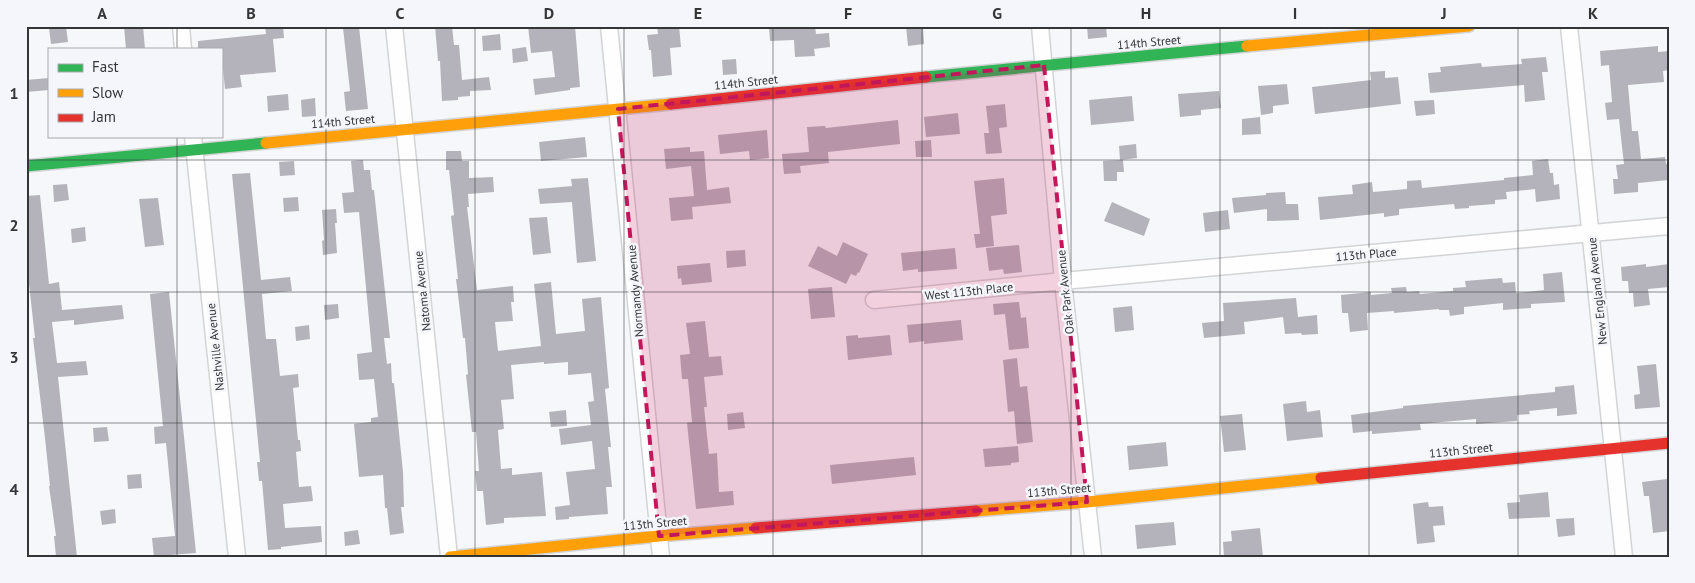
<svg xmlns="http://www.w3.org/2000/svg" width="1695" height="583" font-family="'PT Sans',sans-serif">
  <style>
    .building { fill: #b4b3bc }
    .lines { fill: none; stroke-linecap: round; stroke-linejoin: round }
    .street-casing { stroke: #d3d4d5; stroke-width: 19 }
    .fast-casing { stroke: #d3d4d5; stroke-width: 14 }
    .slow-casing { stroke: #d3d4d5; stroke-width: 14 }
    .jam-casing { stroke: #d3d4d5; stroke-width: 14 }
    .street { stroke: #fefefe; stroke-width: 16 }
    .fast { stroke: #30b455; stroke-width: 11 }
    .slow { stroke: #ff9f0a; stroke-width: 11 }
    .jam { stroke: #e5322d; stroke-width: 11 }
    .marked { fill: #c2185b; fill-opacity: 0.2; stroke: #c2185b; stroke-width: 4; stroke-dasharray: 10 6; stroke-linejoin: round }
    .grid { fill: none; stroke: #343537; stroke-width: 1; stroke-opacity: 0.55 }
    .labels { text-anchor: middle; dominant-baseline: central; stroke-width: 5; stroke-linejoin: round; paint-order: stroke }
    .street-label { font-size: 12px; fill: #343537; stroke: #f4f6fc }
    .neatline { fill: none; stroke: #343537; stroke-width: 2 }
    .grid-label { font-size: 16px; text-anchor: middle; font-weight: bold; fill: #343537 }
  </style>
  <rect width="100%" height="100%" fill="#f6f7fa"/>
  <path class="building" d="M66 26 68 42 51 44 49 28Z
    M124 26H143L145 49H126Z
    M265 26H283L284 38 273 39 276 72 240 75 242 87 225 89 221 49H198V41L266 34Z
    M435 26H452L454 45H459L462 80 489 77 491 90 470 91V96L458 97V100L442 101 440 61H438Z
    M528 26H575L580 87 570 88V90L535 95 533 79 555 77 552 51 531 53Z
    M657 26H679L681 47 670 48 672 75 653 77 651 50H649L647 35 658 34Z
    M769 26H815L816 34 829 33 830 47 814 49 815 56 795 57 794 40 770 41Z
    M906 26H923L924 44 908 46Z
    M1087 26H1106L1107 37 1088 39Z
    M359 27 368 109 346 111 344 92 350 91 343 28Z
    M500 34 501 50 483 51 482 36Z
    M1658 46V52L1669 51V70L1663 71 1664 82 1628 85 1632 131H1638L1641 159 1665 157 1666 164H1669V180L1638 183V192L1614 194 1613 179H1618L1616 165 1624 164 1622 147 1619 119 1607 120 1605 103 1612 102 1609 65 1601 66 1600 51Z
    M526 47 528 61 513 63 512 49Z
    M1546 57 1548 72H1542L1545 100 1525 102 1524 85 1430 93 1428 73 1441 72 1440 67 1481 63 1482 67 1522 64 1521 59Z
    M736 59 737 74 723 75 722 60Z
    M1385 71V78L1398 77 1401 104 1315 114 1312 87 1371 80 1370 72Z
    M49 78V90L26 92V80Z
    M1287 84 1289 104 1273 106V113L1261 115 1258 86Z
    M1219 91 1221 108 1201 110V115L1180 117 1178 94Z
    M288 94 289 110 268 112 267 96Z
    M1132 96 1134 121 1091 125 1089 100Z
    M315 98 316 116 302 117 301 100Z
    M1434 100 1435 114 1416 116 1414 101Z
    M1005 104 1007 127 999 128 1002 153 986 154 984 133H989L986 106Z
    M958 113 960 134 926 137 924 117Z
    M1260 117 1261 134 1242 135V119Z
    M898 120 900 144 828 152 829 163 800 166 801 173 784 174 782 154 809 152 807 127 825 126 826 128Z
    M767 130 769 158 750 160 749 151 720 154 718 135Z
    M585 137 587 157 541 161 539 142Z
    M931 140 932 157H916L915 141Z
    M1136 144 1137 158 1120 160 1119 146Z
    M690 147V152L704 151 707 190 729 187 731 203 692 207 693 219 671 221 669 198 694 196 691 166 666 169 664 149Z
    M446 151H461L462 161H469V178L493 177 494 192 468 194 469 207H467L477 290 513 286 514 302H511L513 321 495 322 498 351 541 346 534 284 551 282 556 334 585 331 582 299 601 297 609 388 605 389 611 447H608L612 487H606L608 514 569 517V519L556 520 555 507 570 505 566 472 595 469 592 441 561 445 559 429 591 425 588 402 594 401 591 373 568 375V362L544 364V362L511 365 514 399 501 400 504 429 498 430 501 469 512 468V475L542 472 546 516 504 518V523L486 525 483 491H477L475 471H479L476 432H472L469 403 466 375 468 374 465 338H463L459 303 456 279H458L451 216 454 215 449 170H446Z
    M1548 159 1550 173H1553L1554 185 1559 184 1560 199 1536 202 1535 189 1506 192 1507 199 1495 200V204L1469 206V208L1455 209 1454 204 1399 209V215L1384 217V213L1320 220 1318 197 1353 194 1352 185 1372 182 1373 192 1407 189V181L1421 180 1422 188 1504 180V178L1533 175 1532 161Z
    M363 160 364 170H370L372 190H374L390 338H384L387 364 391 363 392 383H394L403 472 404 507H401L404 533 390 535 387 508H385L383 475 359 477 354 424 371 422V418L378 417 374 379 359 380 357 354 372 352 359 212 344 213 342 193 354 192 351 161Z
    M1123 160 1124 172H1117V181H1104L1103 161Z
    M294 161 295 175 280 176 279 162Z
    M250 173 261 280 290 277 292 291 262 294 266 339H276L280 376 298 374 299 387 293 388 298 440H300L301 451 296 452 299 487 311 486 313 501 283 504 285 528 321 526 322 542 281 547V549L268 550 262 481H259L257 462H260L232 174Z
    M588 178 596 261 577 263 572 202 540 204 538 189 572 186 571 179Z
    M1004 178 1007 214 991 216 994 246 976 248 974 234H980L974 181Z
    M67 184 69 200 54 202 53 185Z
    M1285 192 1286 204H1298L1299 220 1267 221V209L1234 213 1232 198 1266 195V193Z
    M40 195 49 284 59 282 62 310 122 305 124 319 74 325V320L52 322 57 363 86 361 88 375 58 377 77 557H56L54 536H56L49 486H50L45 438 33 338H35L26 257V196Z
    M298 197 299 211 284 212 283 198Z
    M158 198 164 245 145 247 139 199Z
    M1112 202 1150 219 1144 236 1104 221Z
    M336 209 337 223H335L337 253 323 255 322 241 324 240 322 210Z
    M1228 210 1230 229 1205 232 1203 213Z
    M547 217 551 253 533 255 529 218Z
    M85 227 86 241 72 243 71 229Z
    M843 242 868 254 859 273 858 272 856 276 851 274 846 284 808 266 818 246 837 256Z
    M1019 245 1022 272 1004 274 1003 269 989 271 986 248Z
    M955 248 957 269 918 272V269L903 271 901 253Z
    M745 250 746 266 727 268 726 251Z
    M710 263 712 282 682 285 681 278 678 279 677 266Z
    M1646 264V267L1669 264V287L1648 289 1650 305 1634 307 1633 293H1629L1628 281H1622L1621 267Z
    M1562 272 1565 302 1531 304V308L1503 310V303L1464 307V314L1450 316 1449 310H1439V309L1394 313V311L1367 313 1368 330 1350 332 1348 313H1342L1341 295 1371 292V295L1392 293 1391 288 1406 287 1407 292 1419 291 1420 294 1453 291V288L1466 287 1465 281 1502 278 1503 283 1515 282 1516 293 1544 290 1543 274Z
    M832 287 835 317 811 319 808 289Z
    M169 292 196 553 170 555V557H154L152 538 175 536 166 443 155 444 154 427 163 426 150 294Z
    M1296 298 1298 317 1317 315 1318 334 1302 335 1301 333 1285 334 1283 317 1244 322 1245 334 1204 338 1202 323 1224 321 1223 303Z
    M1019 302 1021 318 1026 317 1029 348 1009 350 1005 314 994 315 993 304Z
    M338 304 339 318 325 320 324 305Z
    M1132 306 1134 330 1115 332 1113 308Z
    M961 320 963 340 924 344V341L909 343 907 325Z
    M705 321 709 357 721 356 723 375 704 377 707 407H704L709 454 717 453 719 492 733 491 734 505 696 509 687 423 692 422 688 379H682L680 355 690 354 686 323Z
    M309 325 310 339 296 341 295 327Z
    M858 335V338L890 335 892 355 848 360 846 336Z
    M1017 358 1020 387 1027 386 1033 442 1017 444 1014 411 1008 412 1003 360Z
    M1656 364 1660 407 1635 409 1634 395 1640 394 1637 366Z
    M1574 385 1577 414 1557 416V408L1529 411 1530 414 1517 415V421L1476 424V419L1420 424 1421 430 1372 434V431L1353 433 1351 415 1403 408V406L1555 392V387Z
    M1306 401 1307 412 1320 410 1323 437 1287 441 1283 404Z
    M566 410 567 426 551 427 549 412Z
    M743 412 745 428 728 430 727 414Z
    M1242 414 1246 450 1224 452 1220 416Z
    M107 427 109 441 94 442 93 428Z
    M1166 442 1168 466 1129 470 1127 446Z
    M1018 446 1019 462 1011 463V465L985 467 983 449Z
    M914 457 916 475 832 484 830 465Z
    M141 474 142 488 128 489 127 475Z
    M1667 479 1669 497V531L1653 533 1649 496H1644L1642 482Z
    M1548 492 1550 517 1509 519 1507 503 1520 502 1519 495Z
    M1428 502 1429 507 1443 506 1445 525 1433 526 1435 542 1417 544 1413 504Z
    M115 509 116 523 102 525 100 511Z
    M1574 518 1575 535 1558 537 1556 519Z
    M1174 522 1176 545 1137 549 1135 525Z
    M1260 528 1263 557H1224L1223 542 1232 541 1231 531Z
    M358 530 360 544 345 546 344 532Z"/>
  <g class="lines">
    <defs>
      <path id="street" d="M181 26 183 49
        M394 26 449 557
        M609 26 661 557
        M1040 26 1063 281 1093 557
        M1569 26 1624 557
        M193 136 237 557
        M874 300 1063 281 1669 226"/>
      <path id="fast" d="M926 77 1247 46
        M26 166 266 143"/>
      <path id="slow" d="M1247 46 1469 26
        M266 143 671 104
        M976 511 1087 502 1321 478
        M450 557 659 536 756 528"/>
      <path id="jam" d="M671 104 926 77
        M1321 478 1669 443
        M756 528 976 511"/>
    </defs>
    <use href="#street" class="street-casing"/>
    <use href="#fast" class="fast-casing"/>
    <use href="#slow" class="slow-casing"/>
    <use href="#jam" class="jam-casing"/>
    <use href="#street" class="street"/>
    <use href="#fast" class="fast"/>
    <use href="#slow" class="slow"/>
    <use href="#jam" class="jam"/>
  </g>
  <path class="marked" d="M1044 65 1087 502 659 536 618 109Z"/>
  <path class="grid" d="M177 26V49M326 26V557M475 26V557M624 26V557M773 26V557M922 26V557M1071 26V557M1220 26V557M1369 26V557M1518 26V557M177 136V557M26 160H1669M26 292H1669M26 423H1669"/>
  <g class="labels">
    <g class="street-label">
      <text transform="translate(1149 42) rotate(-5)">114th Street</text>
      <text transform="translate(746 82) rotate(-6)">114th Street</text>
      <text transform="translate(343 121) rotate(-5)">114th Street</text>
      <text transform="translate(1366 254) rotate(-5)">113th Place</text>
      <text transform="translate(422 291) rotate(-96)">Natoma Avenue</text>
      <text transform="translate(635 291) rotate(-95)">Normandy Avenue</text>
      <text transform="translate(969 291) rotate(-6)">West 113th Place</text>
      <text transform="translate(1597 291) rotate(-96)">New England Avenue</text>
      <text transform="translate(1065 292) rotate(-96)">Oak Park Avenue</text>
      <text transform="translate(215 347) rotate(-96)">Nashville Avenue</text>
      <text transform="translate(1461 450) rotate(-6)">113th Street</text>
      <text transform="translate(1059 490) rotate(-5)">113th Street</text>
      <text transform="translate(655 523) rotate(-5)">113th Street</text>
    </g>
  </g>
  <rect width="1695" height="583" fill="none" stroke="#f4f6fc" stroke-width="55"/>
  <rect x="48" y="48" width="175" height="90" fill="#f4f6fc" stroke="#a7a9ad"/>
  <rect x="58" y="64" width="25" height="8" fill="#30b455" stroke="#a7a9ad"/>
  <text x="92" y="72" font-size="15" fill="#343537">Fast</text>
  <rect x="58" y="89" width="25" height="8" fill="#ff9f0a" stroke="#a7a9ad"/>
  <text x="92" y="98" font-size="15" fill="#343537">Slow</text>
  <rect x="58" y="114" width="25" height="8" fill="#e5322d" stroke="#a7a9ad"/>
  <text x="92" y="122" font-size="15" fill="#343537">Jam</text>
  <rect x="28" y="28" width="1640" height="528" class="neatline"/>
  <g class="grid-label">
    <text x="102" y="19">A</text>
    <text x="251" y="19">B</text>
    <text x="400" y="19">C</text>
    <text x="549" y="19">D</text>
    <text x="698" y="19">E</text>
    <text x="848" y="19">F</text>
    <text x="997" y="19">G</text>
    <text x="1146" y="19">H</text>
    <text x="1295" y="19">I</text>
    <text x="1444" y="19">J</text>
    <text x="1593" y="19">K</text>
    <text x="14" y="99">1</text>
    <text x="14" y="231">2</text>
    <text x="14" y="363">3</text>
    <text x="14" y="495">4</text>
  </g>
</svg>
